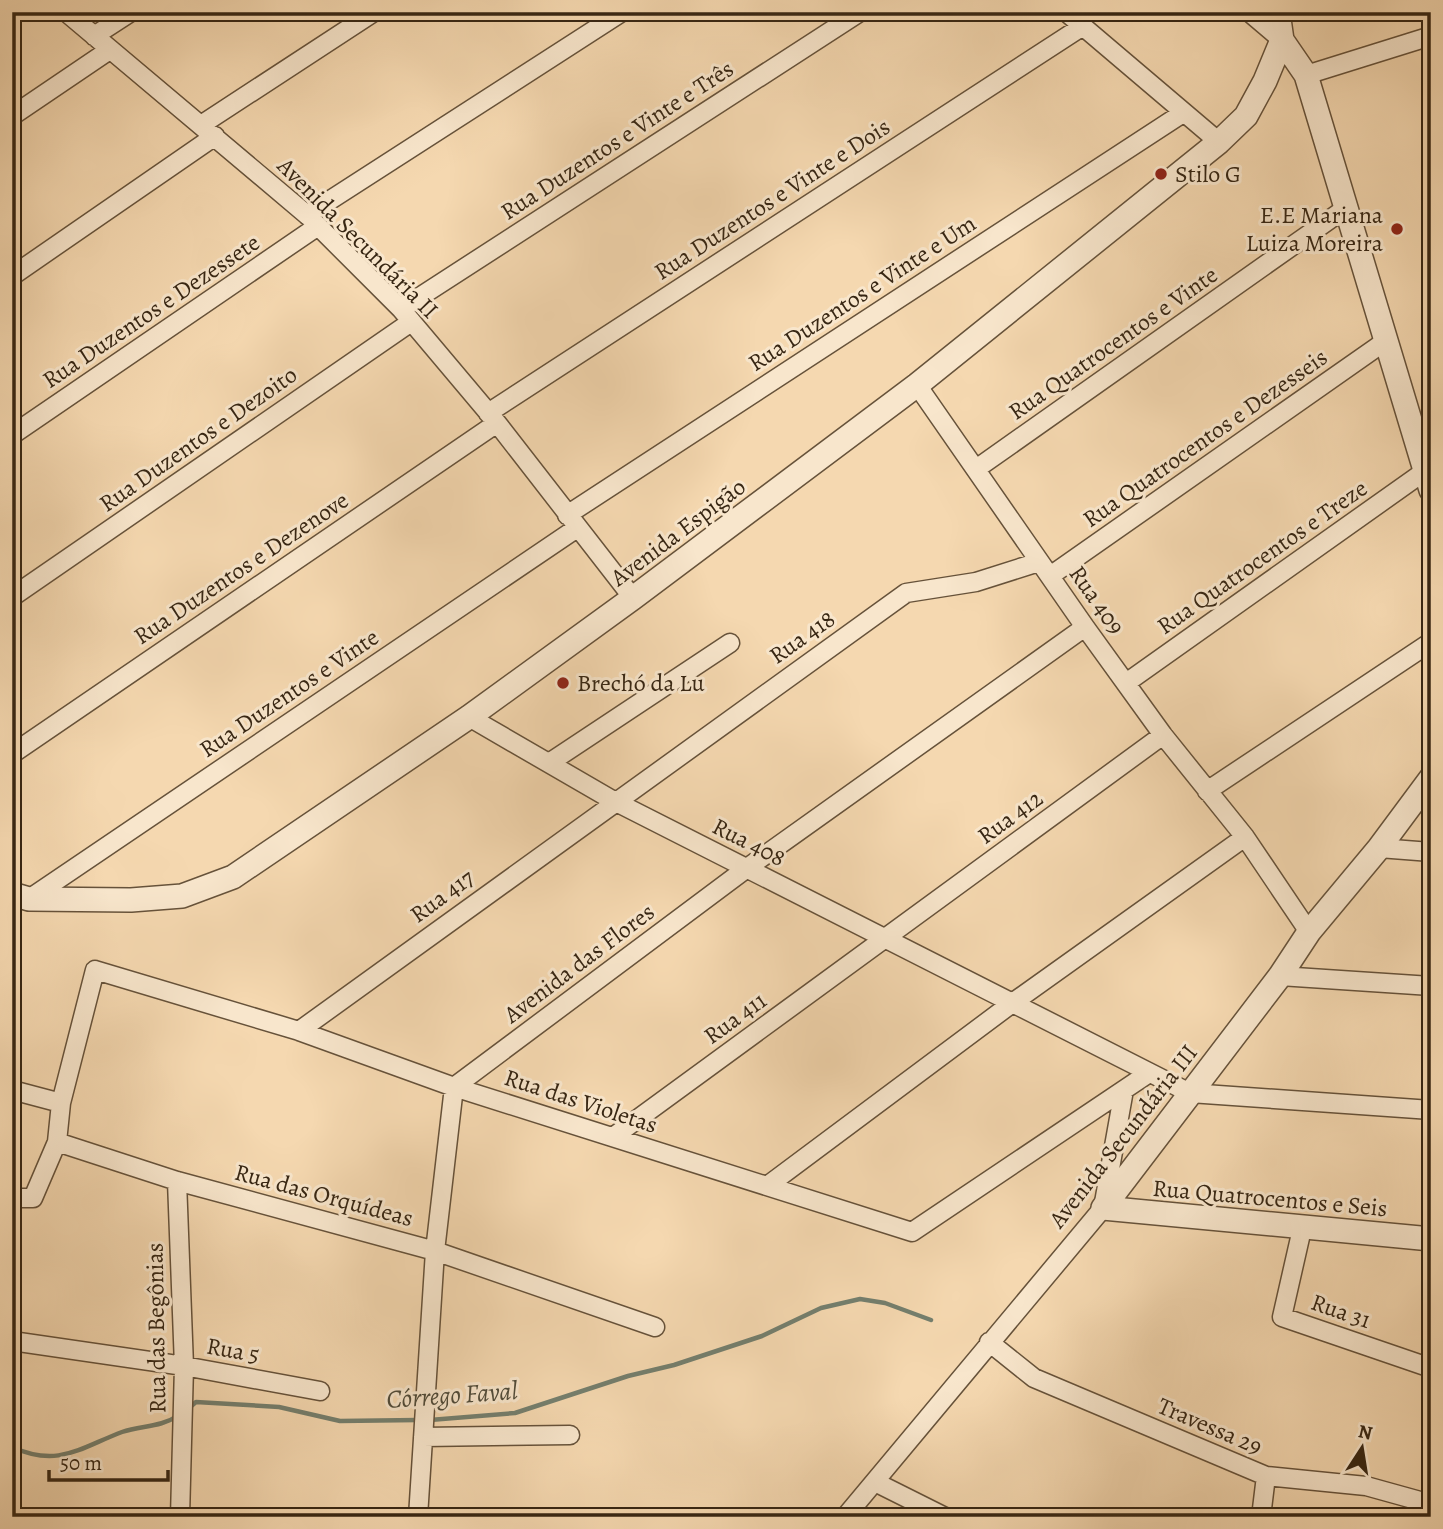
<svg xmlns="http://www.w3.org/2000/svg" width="1443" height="1529" font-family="Alegreya,serif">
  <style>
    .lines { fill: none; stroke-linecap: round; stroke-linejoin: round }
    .stream { stroke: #747f6e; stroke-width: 4.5 }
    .minor-casing { stroke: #66523a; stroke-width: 21 }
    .tertiary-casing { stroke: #66523a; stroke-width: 26 }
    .minor { stroke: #f8e6cc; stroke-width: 18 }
    .tertiary { stroke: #f8e6cc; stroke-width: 23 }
    .poi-dot { fill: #8f2418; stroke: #f8e6cc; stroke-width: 2.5 }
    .labels { text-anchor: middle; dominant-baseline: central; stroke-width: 6; stroke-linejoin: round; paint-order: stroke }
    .street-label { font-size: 24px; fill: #372613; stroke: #f8e6cc }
    .poi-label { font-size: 24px; fill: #372613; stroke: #f8e6cc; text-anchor: start }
    .water-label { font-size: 26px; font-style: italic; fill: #504b39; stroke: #f8e6cc }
  </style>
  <rect width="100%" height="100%" fill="#f5d8b0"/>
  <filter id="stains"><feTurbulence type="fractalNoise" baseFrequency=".00286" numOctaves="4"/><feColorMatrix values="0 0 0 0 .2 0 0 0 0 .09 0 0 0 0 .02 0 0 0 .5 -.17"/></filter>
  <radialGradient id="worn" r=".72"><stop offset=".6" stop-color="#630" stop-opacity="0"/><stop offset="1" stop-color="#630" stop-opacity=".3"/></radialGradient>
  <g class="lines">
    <path class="stream" d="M189 1408 196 1402 279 1407 340 1421 418 1420
      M430 1420 515 1413 628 1376 674 1365 762 1336 821 1308 860 1299 885 1303 931 1320
      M12 1447C58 1468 80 1448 122 1432 142 1425 160 1428 179 1415"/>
    <defs>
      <path id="minor" d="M66 12 307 215 401 309 497 423 633 598
        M1066 12 1219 142
        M1249 12 1282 40
        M94 36 131 12
        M1306 75 1431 36
        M12 116 108 51
        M201 125 374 12
        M307 215 622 12
        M12 276 215 136
        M401 309 860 12
        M917 385 1085 627 1163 735 1245 837 1309 932
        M488 413 1083 26
        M12 435 318 226
        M976 469 1346 208
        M567 515 1183 113
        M1050 576 1387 340
        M12 597 411 322
        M1126 683 1425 471
        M469 717 614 801 1190 1093 1431 1110
        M12 754 497 423
        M549 763 730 643
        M1207 791 1431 642
        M1379 848 1431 852
        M29 899 577 528
        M1280 976 1431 986
        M299 1031 906 593 976 582 1039 562
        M12 1090 61 1103
        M613 1137 1163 735
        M57 1142 177 1181 435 1251 655 1327
        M177 1181 184 1366 180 1517
        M767 1186 1011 1004 1245 837
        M12 1198H33L57 1142 61 1103 95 970 299 1031 454 1087 912 1232 1149 1073
        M1302 1229 1282 1317 1431 1368
        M12 1341 184 1366 320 1391
        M989 1342 1034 1378 1266 1476 1366 1486 1431 1504
        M423 1437 570 1435
        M877 1483 945 1517
        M418 1517 435 1251 454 1087 747 868 1085 627
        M845 1517 1103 1208 1124 1090
        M1261 1517 1266 1476"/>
      <path id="tertiary" d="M1282 40 1306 75 1431 490
        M12 894 29 899 131 900 182 896 233 877 469 717 633 598 917 385 1219 142 1246 116 1265 81 1282 40 1278 12
        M1103 1208 1280 976 1309 932 1379 848 1431 778
        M1103 1208 1431 1239"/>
    </defs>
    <use href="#minor" class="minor-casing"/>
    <use href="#tertiary" class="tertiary-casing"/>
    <use href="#minor" class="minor"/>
    <use href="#tertiary" class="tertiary"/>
  </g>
  <g class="poi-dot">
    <circle cx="1161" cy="174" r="7"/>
    <circle cx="1397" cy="229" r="7"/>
    <circle cx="563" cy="683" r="7"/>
  </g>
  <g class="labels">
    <g class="street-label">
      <text transform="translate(617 140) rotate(-33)">Rua Duzentos e Vinte e Três</text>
      <text transform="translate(772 199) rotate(-33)">Rua Duzentos e Vinte e Dois</text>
      <text transform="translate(358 238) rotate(45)">Avenida Secundária II</text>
      <text transform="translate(862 293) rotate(-33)">Rua Duzentos e Vinte e Um</text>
      <text transform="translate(151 311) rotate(-34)">Rua Duzentos e Dezessete</text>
      <text transform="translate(1113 343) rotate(-35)">Rua Quatrocentos e Vinte</text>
      <text transform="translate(1205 438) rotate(-35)">Rua Quatrocentos e Dezesseis</text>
      <text transform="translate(198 439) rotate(-35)">Rua Duzentos e Dezoito</text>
      <text transform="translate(678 532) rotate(-37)">Avenida Espigão</text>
      <text transform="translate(1262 557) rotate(-35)">Rua Quatrocentos e Treze</text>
      <text transform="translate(241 568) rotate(-34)">Rua Duzentos e Dezenove</text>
      <text transform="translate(1097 600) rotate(55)">Rua 409</text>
      <text transform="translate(802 637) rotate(-35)">Rua 418</text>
      <text transform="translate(289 693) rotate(-34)">Rua Duzentos e Vinte</text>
      <text transform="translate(1010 817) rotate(-36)">Rua 412</text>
      <text transform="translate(749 842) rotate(27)">Rua 408</text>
      <text transform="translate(442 896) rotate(-36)">Rua 417</text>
      <text transform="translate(579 963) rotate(-37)">Avenida das Flores</text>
      <text transform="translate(735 1018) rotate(-36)">Rua 411</text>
      <text transform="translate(581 1101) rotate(18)">Rua das Violetas</text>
      <text transform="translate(1123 1136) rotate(-52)">Avenida Secundária III</text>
      <text transform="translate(324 1195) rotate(15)">Rua das Orquídeas</text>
      <text transform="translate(1270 1198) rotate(5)">Rua Quatrocentos e Seis</text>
      <text transform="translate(1341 1311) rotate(19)">Rua 31</text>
      <text transform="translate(156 1328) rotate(-91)">Rua das Begônias</text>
      <text transform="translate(233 1350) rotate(10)">Rua 5</text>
      <text transform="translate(1210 1426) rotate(23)">Travessa 29</text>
    </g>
    <g class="poi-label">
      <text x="1175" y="174">Stilo G</text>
      <text x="1383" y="215" text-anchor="end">E.E Mariana<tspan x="1383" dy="28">Luiza Moreira</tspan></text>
      <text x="577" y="683">Brechó da Lu</text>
    </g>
    <g class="water-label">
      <text transform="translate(452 1395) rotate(-4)">Córrego Faval</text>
    </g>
  </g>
  <rect width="1443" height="1529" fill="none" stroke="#f5d8b0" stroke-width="42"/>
  <rect x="14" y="14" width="1415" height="1501" fill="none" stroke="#372613" stroke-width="3.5"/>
  <rect x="21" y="21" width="1401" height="1487" fill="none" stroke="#372613" stroke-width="2"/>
  <g transform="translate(1362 1448) rotate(12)" stroke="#f8e6cc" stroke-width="5" paint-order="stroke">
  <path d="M0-5L12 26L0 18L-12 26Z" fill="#372613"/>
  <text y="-10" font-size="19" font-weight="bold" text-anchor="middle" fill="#372613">N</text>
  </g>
  <path d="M49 1470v10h119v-10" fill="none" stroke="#372613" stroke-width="3.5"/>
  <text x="60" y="1470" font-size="21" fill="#372613" stroke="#f8e6cc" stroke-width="5" paint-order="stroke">50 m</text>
  <rect width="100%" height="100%" filter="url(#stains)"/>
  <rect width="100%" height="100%" fill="url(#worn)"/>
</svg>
